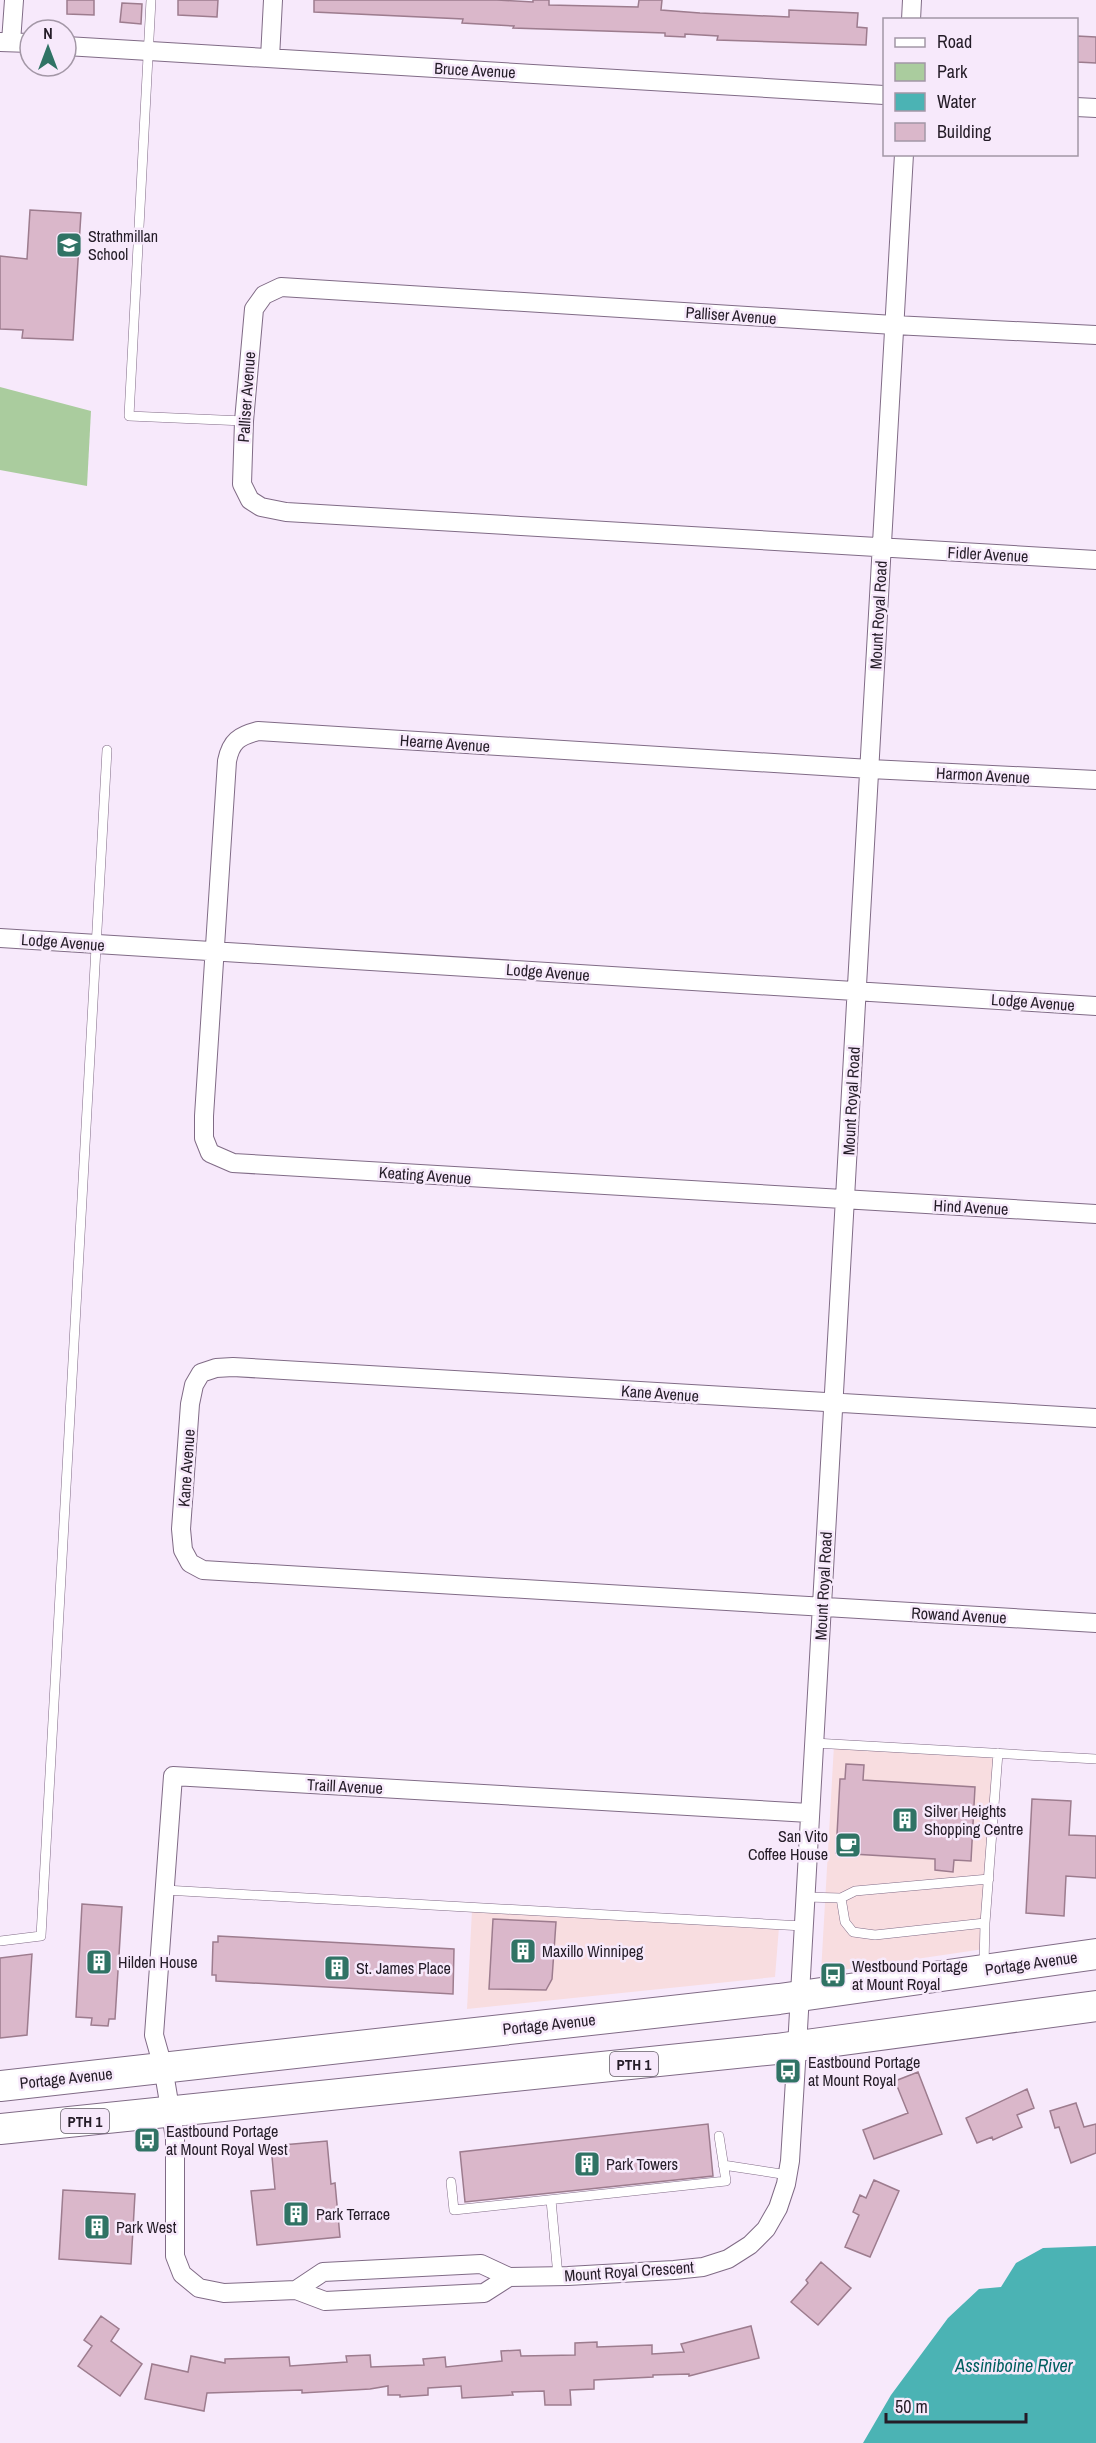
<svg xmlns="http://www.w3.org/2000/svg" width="1096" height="2443" font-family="'Archivo Narrow',sans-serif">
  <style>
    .commercial { fill: #f8dde0 }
    .green { fill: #aacc9e }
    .water { fill: #4bb3b4 }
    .building { fill: #dab7ca; stroke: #9d7c8e; stroke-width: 1.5 }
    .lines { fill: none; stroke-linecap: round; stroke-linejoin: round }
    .service-casing { stroke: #806b86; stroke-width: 10 }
    .minor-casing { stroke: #806b86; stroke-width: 20 }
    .trunk-casing { stroke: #806b86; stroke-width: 32 }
    .service { stroke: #fff; stroke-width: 9 }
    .minor { stroke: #fff; stroke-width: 18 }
    .trunk { stroke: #fff; stroke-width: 30 }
    .labels { text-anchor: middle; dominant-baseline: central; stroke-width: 5; stroke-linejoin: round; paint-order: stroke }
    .shield { fill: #f7e9fb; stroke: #635a67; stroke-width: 1.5 }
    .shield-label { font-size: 15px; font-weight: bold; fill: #241c27 }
    .street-label { font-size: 16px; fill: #241c27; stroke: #f7e9fb }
    .poi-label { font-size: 16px; fill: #241c27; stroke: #f7e9fb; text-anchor: start }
    .water-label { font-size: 18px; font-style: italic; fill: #005f5f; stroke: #f7e9fb }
  </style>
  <rect width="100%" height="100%" fill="#f7e9fb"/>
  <path class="commercial" d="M834 1745 997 1754 984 1949 821 1973Z
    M472 1910 779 1927 775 1977 467 2009Z"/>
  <path class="green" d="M0 387 91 411 87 486 0 470Z"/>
  <path class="water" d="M1096 2246V2443H863L891 2395 948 2318 979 2289 1001 2287 1016 2263 1043 2248Z"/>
  <path class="building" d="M67 0H94V15L67 14Z
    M178 0H218L217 17 178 15Z
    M314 0H497L533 2V0H549V5L638 7 639 0H662L661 10 700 13 789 17V10L858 13 857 27 867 28 866 45 717 40 718 36 685 34V37L665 36V33L513 28 514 26 462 23 463 19 314 12Z
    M122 3 142 4 141 24 120 22Z
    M1077 36 1096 37V63L1077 62Z
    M30 210 81 213 73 340 22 338 23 330 0 329V256L27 259Z
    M846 1764 864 1765 863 1780 975 1787 971 1861 954 1860 953 1872 935 1870V1859L836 1853 840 1779H845Z
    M1032 1799 1071 1801 1069 1835 1096 1836V1878L1066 1876 1064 1916 1026 1913Z
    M82 1904 122 1907 115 2019H109L108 2026 91 2025 92 2018 76 2017Z
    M493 1919 556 1922 552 1979 546 1990 489 1989Z
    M218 1936 454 1949 453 1994 216 1981V1975H212L213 1942H218Z
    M32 1954 27 2035 0 2038V1958Z
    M918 2072 942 2134 874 2159 863 2130 908 2113 895 2081Z
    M1027 2089 1034 2108 1017 2115 1022 2127 993 2140 992 2137 977 2143 966 2118Z
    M1076 2103 1084 2127 1096 2124V2153L1071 2163 1059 2127 1055 2128 1050 2111Z
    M708 2124 713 2176 465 2202 460 2152Z
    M327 2141 331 2184 335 2183 340 2237 257 2245 251 2191 275 2189 271 2146Z
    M874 2180 899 2191 870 2257 845 2247 859 2215 853 2212 860 2195 866 2198Z
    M63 2190 135 2194 131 2264 59 2259Z
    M821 2262 851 2288 818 2325 791 2302 808 2283 806 2280Z
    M101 2316 119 2329 111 2341 142 2364 120 2396 78 2366 92 2346 84 2340Z
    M751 2326 759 2358 689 2376V2374L653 2375V2377L594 2380V2389L570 2390 571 2405H545L544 2391 512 2392 513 2395 462 2398 461 2386 428 2388V2395L400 2397V2395H388V2386L370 2389 302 2393V2390L207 2393 204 2411 145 2399 152 2364 188 2372 191 2356 225 2363V2359L289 2357 290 2366 347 2362 346 2356 370 2355 371 2367 424 2365 423 2359 445 2357 446 2367 502 2361 501 2351 520 2350 521 2356 575 2355V2343L597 2342V2347L652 2345V2354L684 2352 681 2344Z"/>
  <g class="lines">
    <defs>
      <path id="service" d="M151 0 129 416 244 421
        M814 1743 1096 1759
        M165 1890 803 1926
        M805 1897 841 1898 845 1922 853 1932 875 1935 985 1923 984 1965
        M841 1898 855 1891 989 1879
        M985 1923 998 1753
        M0 1941 41 1936 107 750
        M723 2165 788 2175
        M451 2182 454 2210 726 2181 719 2136
        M551 2200 558 2276"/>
      <path id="minor" d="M911 20 912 0
        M0 42 30 43
        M11 42 14 0
        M66 46 884 95
        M270 58 273 0
        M1076 107 1096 108
        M1096 335 894 325 281 287 264 295 254 309 244 421 242 484 250 500 261 507 286 512 1096 560
        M1096 780 870 769 258 731C239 736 231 741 227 761L204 1116V1138L210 1153 233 1163 1096 1214
        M0 938 1096 1006
        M1096 1418 233 1367 216 1368 201 1373 194 1385 190 1404 181 1529 183 1550 190 1563 203 1570 1096 1623
        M509 2277 484 2293 325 2301 296 2290 224 2293 199 2288 182 2274 175 2256V2138L163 2067 154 2035 173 1776 809 1813
        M296 2290 323 2272 481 2264 509 2277 568 2276 674 2270 703 2267 728 2259 750 2245 766 2229 778 2208 786 2184 790 2161 797 2047 904 154"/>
      <path id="trunk" d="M0 2086 779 1999 1096 1954
        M0 2129 776 2049 1096 2006"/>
    </defs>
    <use href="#service" class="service-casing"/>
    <use href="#minor" class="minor-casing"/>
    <use href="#trunk" class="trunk-casing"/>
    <use href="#service" class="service"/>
    <use href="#minor" class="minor"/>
    <use href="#trunk" class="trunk"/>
  </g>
  <defs>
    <symbol id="school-square" viewBox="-11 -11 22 22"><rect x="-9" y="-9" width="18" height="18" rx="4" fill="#307365" stroke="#f7e9fb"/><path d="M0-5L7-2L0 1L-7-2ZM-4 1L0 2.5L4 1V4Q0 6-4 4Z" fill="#fff"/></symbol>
    <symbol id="building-square" viewBox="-11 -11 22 22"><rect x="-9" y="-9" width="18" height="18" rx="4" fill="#307365" stroke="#f7e9fb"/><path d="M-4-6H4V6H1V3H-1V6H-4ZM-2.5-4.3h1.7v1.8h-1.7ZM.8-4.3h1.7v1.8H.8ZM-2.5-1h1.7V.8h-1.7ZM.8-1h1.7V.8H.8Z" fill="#fff"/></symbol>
    <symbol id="cafe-square" viewBox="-11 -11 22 22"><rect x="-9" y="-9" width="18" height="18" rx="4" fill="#307365" stroke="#f7e9fb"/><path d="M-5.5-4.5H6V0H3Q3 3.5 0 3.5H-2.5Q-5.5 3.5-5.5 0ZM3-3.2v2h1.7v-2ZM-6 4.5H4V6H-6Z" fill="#fff"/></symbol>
    <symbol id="bus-square" viewBox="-11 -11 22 22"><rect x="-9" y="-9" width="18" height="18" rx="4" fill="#307365" stroke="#f7e9fb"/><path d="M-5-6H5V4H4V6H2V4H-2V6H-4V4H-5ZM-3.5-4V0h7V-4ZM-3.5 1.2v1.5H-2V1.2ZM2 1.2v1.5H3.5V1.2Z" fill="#fff"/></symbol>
  </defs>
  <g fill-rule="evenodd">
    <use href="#school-square" x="54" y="230" width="30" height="30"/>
    <use href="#building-square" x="890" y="1805" width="30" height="30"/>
    <use href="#cafe-square" x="833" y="1830" width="30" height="30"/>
    <use href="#building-square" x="508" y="1936" width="30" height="30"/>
    <use href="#building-square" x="84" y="1947" width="30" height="30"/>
    <use href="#building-square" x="322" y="1953" width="30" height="30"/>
    <use href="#bus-square" x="818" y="1960" width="30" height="30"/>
    <use href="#bus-square" x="773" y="2056" width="30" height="30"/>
    <use href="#bus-square" x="132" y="2125" width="30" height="30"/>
    <use href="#building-square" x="572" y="2149" width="30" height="30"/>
    <use href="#building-square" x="281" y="2199" width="30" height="30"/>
    <use href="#building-square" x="82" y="2212" width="30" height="30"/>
  </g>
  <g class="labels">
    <g class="shield">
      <rect x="610" y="2052" width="48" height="24" rx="4.5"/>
      <rect x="61" y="2109" width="48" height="24" rx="4.5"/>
    </g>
    <g class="shield-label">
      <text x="634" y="2064">PTH 1</text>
      <text x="85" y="2121">PTH 1</text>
    </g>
    <g class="street-label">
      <text transform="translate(475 70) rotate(3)">Bruce Avenue</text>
      <text transform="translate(731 315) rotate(4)">Palliser Avenue</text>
      <text transform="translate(246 397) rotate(-86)">Palliser Avenue</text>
      <text transform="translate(988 554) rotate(3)">Fidler Avenue</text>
      <text transform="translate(878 615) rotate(-87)">Mount Royal Road</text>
      <text transform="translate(445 743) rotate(4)">Hearne Avenue</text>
      <text transform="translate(983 775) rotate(3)">Harmon Avenue</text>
      <text transform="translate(63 942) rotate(4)">Lodge Avenue</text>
      <text transform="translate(548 972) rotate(4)">Lodge Avenue</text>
      <text transform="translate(1033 1002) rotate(4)">Lodge Avenue</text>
      <text transform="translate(851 1101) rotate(-87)">Mount Royal Road</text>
      <text transform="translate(425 1175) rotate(4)">Keating Avenue</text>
      <text transform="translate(971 1207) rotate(3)">Hind Avenue</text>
      <text transform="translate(660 1393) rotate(4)">Kane Avenue</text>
      <text transform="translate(186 1468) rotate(-86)">Kane Avenue</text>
      <text transform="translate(823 1586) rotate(-87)">Mount Royal Road</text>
      <text transform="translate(959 1615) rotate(3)">Rowand Avenue</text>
      <text transform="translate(345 1786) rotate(3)">Traill Avenue</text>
      <text transform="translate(1031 1963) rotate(-8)">Portage Avenue</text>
      <text transform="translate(549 2024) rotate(-6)">Portage Avenue</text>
      <text transform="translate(66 2078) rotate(-6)">Portage Avenue</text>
      <text transform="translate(629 2271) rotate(-4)">Mount Royal Crescent</text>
    </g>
    <g class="poi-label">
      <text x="88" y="236">Strathmillan<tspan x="88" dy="18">School</tspan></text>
      <text x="924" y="1811">Silver Heights<tspan x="924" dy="18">Shopping Centre</tspan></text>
      <text x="828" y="1836" text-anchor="end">San Vito<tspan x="828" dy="18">Coffee House</tspan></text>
      <text x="542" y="1951">Maxillo Winnipeg</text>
      <text x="118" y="1962">Hilden House</text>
      <text x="852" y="1966">Westbound Portage<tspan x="852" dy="18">at Mount Royal</tspan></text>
      <text x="356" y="1968">St. James Place</text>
      <text x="808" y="2062">Eastbound Portage<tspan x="808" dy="18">at Mount Royal</tspan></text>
      <text x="166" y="2131">Eastbound Portage<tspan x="166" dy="18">at Mount Royal West</tspan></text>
      <text x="606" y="2164">Park Towers</text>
      <text x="316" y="2214">Park Terrace</text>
      <text x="116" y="2227">Park West</text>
    </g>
    <g class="water-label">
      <text x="1014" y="2365">Assiniboine River</text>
    </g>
  </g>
  <rect x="883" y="18" width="195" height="138" fill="#f7e9fb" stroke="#a397a6" stroke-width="1.5"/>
  <rect x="895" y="38" width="30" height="9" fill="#ffffff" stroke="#a397a6" stroke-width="1.5"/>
  <text x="937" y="48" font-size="18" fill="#241c27">Road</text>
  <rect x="895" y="63" width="30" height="18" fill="#aacc9e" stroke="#a397a6" stroke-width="1.5"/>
  <text x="937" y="78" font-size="18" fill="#241c27">Park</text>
  <rect x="895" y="93" width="30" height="18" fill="#4bb3b4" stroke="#a397a6" stroke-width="1.5"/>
  <text x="937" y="108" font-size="18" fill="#241c27">Water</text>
  <rect x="895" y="123" width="30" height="18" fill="#dab7ca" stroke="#a397a6" stroke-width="1.5"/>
  <text x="937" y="138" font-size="18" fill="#241c27">Building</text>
  <g transform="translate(48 48)"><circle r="28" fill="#f7e9fb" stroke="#a397a6" stroke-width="1.5"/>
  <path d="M0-4.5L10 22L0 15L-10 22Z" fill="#307365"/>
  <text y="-9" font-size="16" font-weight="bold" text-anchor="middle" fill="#241c27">N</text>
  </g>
  <path d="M886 2413v9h140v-9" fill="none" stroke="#241c27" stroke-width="3"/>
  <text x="895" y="2413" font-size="18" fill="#241c27" stroke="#f7e9fb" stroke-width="4.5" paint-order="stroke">50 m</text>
</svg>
